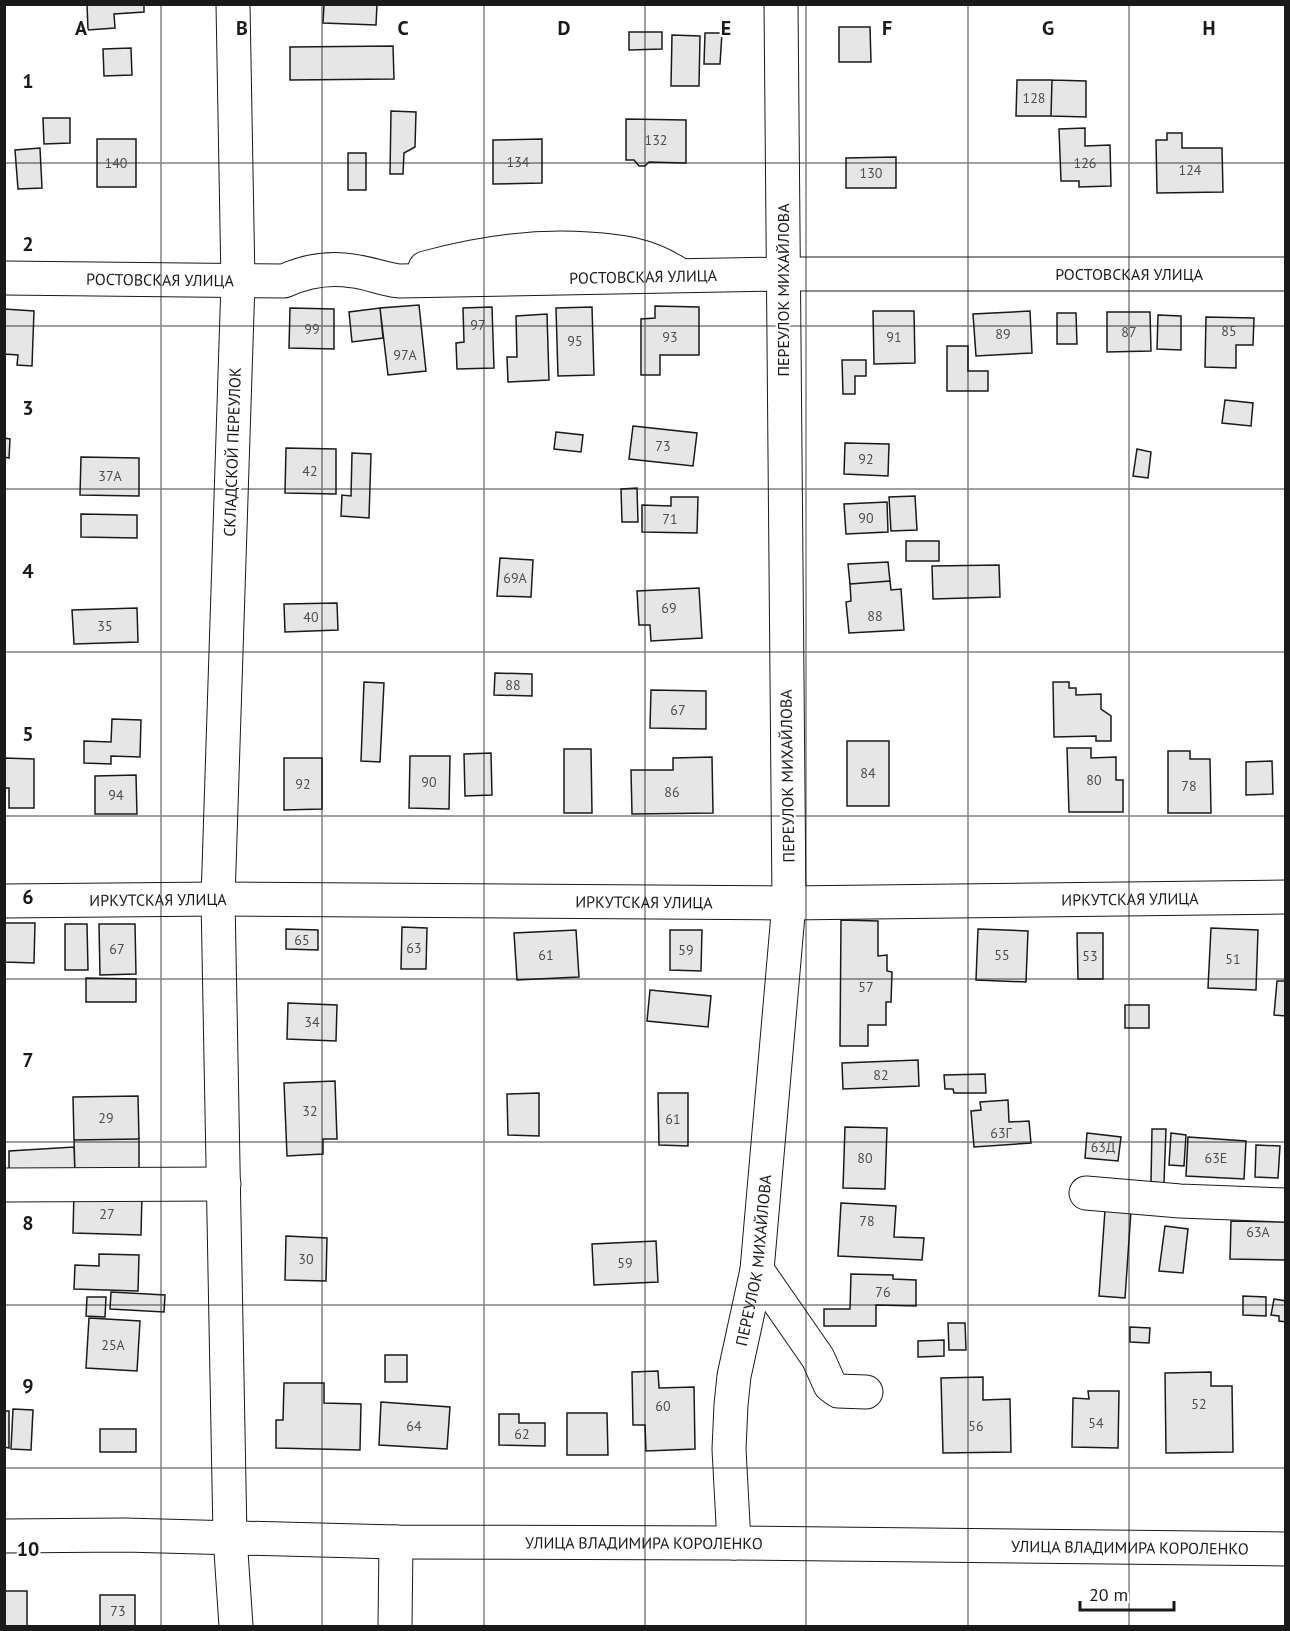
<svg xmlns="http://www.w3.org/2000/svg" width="1290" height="1631" font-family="'PT Sans',sans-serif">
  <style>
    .building { fill: #e6e6e6; stroke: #1a1a1a; stroke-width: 1.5 }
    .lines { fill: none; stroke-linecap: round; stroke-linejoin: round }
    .minor-casing { stroke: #1a1a1a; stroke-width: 35 }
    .minor { stroke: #fff; stroke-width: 33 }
    .grid { fill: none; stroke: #1a1a1a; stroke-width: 1.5; stroke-opacity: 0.55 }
    .labels { text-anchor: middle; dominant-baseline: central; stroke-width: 4.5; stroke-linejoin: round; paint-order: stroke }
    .number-label { font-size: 14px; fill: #4d4d4d }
    .street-label { font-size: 16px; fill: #1a1a1a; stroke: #fff }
    .grid-label { font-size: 20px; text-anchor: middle; font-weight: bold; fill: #1a1a1a; stroke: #fff; stroke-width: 4.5; stroke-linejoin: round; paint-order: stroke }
  </style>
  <rect width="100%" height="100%" fill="#fff"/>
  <path class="building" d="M87 4H144V12L114 14 115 28 88 30Z
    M324 4H377L376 25 323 23Z
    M839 27H870L871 62H839Z
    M629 32H662V49L629 50Z
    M705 33H722L720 64H704Z
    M672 35 700 36 699 86H671Z
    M393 46 394 79 290 80V47Z
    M131 48 132 75 104 76 103 49Z
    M1017 80H1052L1051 116H1016Z
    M1052 80 1086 81V117L1051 116Z
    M391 111 416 112 415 147 404 153 403 174H390Z
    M43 118H70V143L44 144Z
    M626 119 686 120V163L649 162 645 166H639L634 160H626Z
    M1085 128V146L1110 145 1111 186 1079 187V181H1061L1059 129Z
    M1167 133H1182V148H1222L1223 192 1157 193 1156 140H1167Z
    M97 139H136V187H97Z
    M542 139V183L493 184V140Z
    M40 148 42 188 18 189 15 150Z
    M348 153H366V190H348Z
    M896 157V188H846V158Z
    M419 305 426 371 388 375 380 308Z
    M655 306 699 307V355H660V375H641V319L655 318Z
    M492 307 494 368 457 369 456 343 464 342 463 308Z
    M592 307 594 375 558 376 556 308Z
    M290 308 334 309V349L289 348Z
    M380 308 383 338 352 342 349 312Z
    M4 309 34 311 32 366 17 365 18 355 4 354Z
    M873 311H914L915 363 874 364Z
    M1030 311 1032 353 976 356 973 314Z
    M1107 312H1150L1151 351 1107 352Z
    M1057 313H1076L1077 344H1057Z
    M547 314 549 380 508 382 507 357H517L516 316Z
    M1158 315 1181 316V350L1157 349Z
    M1206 317 1254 318 1253 345H1236V368L1205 367Z
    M947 346H968V371H988V391H947Z
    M842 360H866V376H855V394H843Z
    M1225 400 1253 403 1251 426 1222 423Z
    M633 426 697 433 693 466 629 459Z
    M556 432 583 435 581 452 554 449Z
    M4 438 10 439 9 458 4 457Z
    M845 443 889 444 888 476 844 474Z
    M286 448 336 449V494L285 493Z
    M1137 449 1151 452 1148 478 1133 476Z
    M352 453 371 454 369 518 341 516 342 495 351 496Z
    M81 457 139 458V496L80 495Z
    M637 488 638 522H622L621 489Z
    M915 496 917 530 891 531 889 497Z
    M671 497H698L697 533 642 532V505L671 506Z
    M887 502 888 532 846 534 844 504Z
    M81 514 137 515V538L81 537Z
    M906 541H939V561H906Z
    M500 558 533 560 531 597 497 596Z
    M888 562 890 581 850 584 848 564Z
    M999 565 1000 597 933 599 932 566Z
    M890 581 891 590 901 589 904 630 849 633 846 602 851 601 850 584Z
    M699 588 702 638 651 641 650 625H639L637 591Z
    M337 603 338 630 285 632 284 604Z
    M137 608 138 642 74 644 72 610Z
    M495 673 532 674V696L494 695Z
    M364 682 384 683 380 762 361 761Z
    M1053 682H1069V688H1076V695L1101 694V709L1111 716V741H1096V736L1054 737Z
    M651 690 706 691V729L650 728Z
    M112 719 141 720 140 757 111 756V764L84 763V741L111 742Z
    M847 741H889V806H847Z
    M1067 748H1091V758L1116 757V780H1123V812H1069Z
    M564 749H591L592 813H564Z
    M1168 751H1190V759H1210L1211 813H1168Z
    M491 753 492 795 465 796 464 754Z
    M410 756H450L449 809 409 808Z
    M712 757 713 813 632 814 631 770H673V758Z
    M4 758 34 759V808H9V788H4Z
    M284 758H322V809L284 810Z
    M1272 761 1273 794 1246 795V762Z
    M136 775 137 814H95V776Z
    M841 920 878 921V956L887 955V971L892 972 891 1002H886V1025H868V1046H840Z
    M4 923H35L34 963 4 962Z
    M65 924H87L88 970H65Z
    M99 924H135L136 974 100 975Z
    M402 927 427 928 426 969H401Z
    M1211 928 1258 930 1256 990 1208 988Z
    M286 929 318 930V950L286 949Z
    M978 929 1028 931 1026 982 976 980Z
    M576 930 579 977 517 980 514 933Z
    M670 930H702L701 971 670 970Z
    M1077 933H1103V979H1078Z
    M86 978 136 979V1002H86Z
    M1277 981H1286V1016L1274 1015Z
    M650 990 711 996 708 1027 647 1021Z
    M288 1003 337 1005 336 1041 287 1039Z
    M1125 1005H1149V1028H1125Z
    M918 1060 919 1086 843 1089 842 1063Z
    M985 1074 986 1093H954L953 1089H945L944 1075Z
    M335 1081 337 1139H323V1154L287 1156 284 1083Z
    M539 1093V1136L508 1135 507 1094Z
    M658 1093H688V1146L659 1145Z
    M138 1096 139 1139 74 1140 73 1097Z
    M1008 1100 1009 1122 1029 1121 1031 1143 974 1147 971 1111 981 1110 980 1102Z
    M845 1127 887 1128 885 1189 843 1188Z
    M1152 1129H1166L1164 1183 1151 1182Z
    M1087 1133 1121 1137 1118 1161 1085 1158Z
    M1171 1133 1186 1135 1184 1166 1169 1165Z
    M1188 1137 1246 1141 1244 1179 1186 1176Z
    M139 1139V1173L75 1174 74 1140Z
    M1256 1145 1280 1146 1278 1178 1255 1177Z
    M74 1147 75 1174 9 1177V1151Z
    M74 1192 142 1194 141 1235 73 1233Z
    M841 1203 896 1206 894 1237 924 1238 922 1260 838 1256Z
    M1105 1210 1131 1211 1125 1298 1099 1296Z
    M1231 1221 1286 1222 1285 1260 1230 1259Z
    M1165 1226 1188 1229 1183 1273 1159 1271Z
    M286 1236 327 1238 326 1281 285 1280Z
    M656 1241 658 1282 594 1285 592 1244Z
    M99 1254 139 1255 138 1291 74 1289 75 1265 99 1266Z
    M851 1274 893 1275V1279L916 1280V1306L876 1305V1326H824V1309H850Z
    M111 1292 165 1295 164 1312 110 1309Z
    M1243 1296 1266 1297V1316L1243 1315Z
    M87 1297H106L105 1317 86 1316Z
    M1274 1299 1286 1301V1322L1279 1321V1316L1271 1315Z
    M89 1318 140 1321 137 1371 86 1368Z
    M948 1323H965L966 1350H949Z
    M1130 1327 1150 1328 1149 1343 1130 1342Z
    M944 1340V1356L918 1357V1341Z
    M385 1355H407V1382H385Z
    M658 1371 659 1388 694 1387 695 1449 646 1451 645 1425H633L632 1372Z
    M1211 1372V1386H1232L1233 1452 1166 1453 1165 1373Z
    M983 1377V1400L1010 1399 1011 1452 943 1453 941 1378Z
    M284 1383H324V1403L361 1404 360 1450 276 1448V1420H283Z
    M1088 1391H1119L1118 1448 1072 1447 1073 1398 1089 1399Z
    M381 1402 450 1407 447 1449 379 1445Z
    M13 1409 33 1410 31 1450 11 1449Z
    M4 1411H9V1448L4 1447Z
    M567 1413H607L608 1455H567Z
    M499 1414H519V1423H545V1446L499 1445Z
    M100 1429H136V1452H100Z
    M4 1591H27V1626H4Z
    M100 1595H135V1626H100Z"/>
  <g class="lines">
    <defs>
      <g id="minor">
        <path d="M233 4 238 282 218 899 230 1537 236 1626"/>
        <path d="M425 268C479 253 531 245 588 249 620 251 647 254 675 272"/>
        <path id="s1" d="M4 278 284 281C306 271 329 267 353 271 369 273 383 279 399 281L783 274H1286"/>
        <path id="s2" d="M4 901 218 899 789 903 1286 897"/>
        <path d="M4 1185 224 1184"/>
        <path d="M1086 1193 1180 1201 1286 1205"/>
        <path d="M757 1270 818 1358 830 1385 838 1391 866 1392"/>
        <path id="s3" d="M4 1536 124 1535 396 1542 734 1543 1286 1549"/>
        <path id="s4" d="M734 1543 729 1449 731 1405 734 1376 757 1270 789 903 781 4"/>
        <path d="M395 1626 396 1542"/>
      </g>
    </defs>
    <use href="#minor" class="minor-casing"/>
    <use href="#minor" class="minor"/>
  </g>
  <path class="grid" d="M161 4V1626M322 4V1626M484 4V1626M645 4V1626M806 4V1626M968 4V1626M1129 4V1626M4 163H1286M4 326H1286M4 489H1286M4 652H1286M4 816H1286M4 979H1286M4 1142H1286M4 1305H1286M4 1468H1286"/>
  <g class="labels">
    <g class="number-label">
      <text x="1034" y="98">128</text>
      <text x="656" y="140">132</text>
      <text x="518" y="162">134</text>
      <text x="116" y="163">140</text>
      <text x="1085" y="163">126</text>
      <text x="1190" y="170">124</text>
      <text x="871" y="173">130</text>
      <text x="478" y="325">97</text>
      <text x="312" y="329">99</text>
      <text x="1229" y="331">85</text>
      <text x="1129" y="332">87</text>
      <text x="1003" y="334">89</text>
      <text x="670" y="337">93</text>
      <text x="894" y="337">91</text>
      <text x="575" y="341">95</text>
      <text x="405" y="355">97А</text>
      <text x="663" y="446">73</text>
      <text x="866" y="459">92</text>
      <text x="310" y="471">42</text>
      <text x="110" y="476">37А</text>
      <text x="866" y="518">90</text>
      <text x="670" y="519">71</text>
      <text x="515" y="578">69А</text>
      <text x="669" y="608">69</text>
      <text x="875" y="616">88</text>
      <text x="311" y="617">40</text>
      <text x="105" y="626">35</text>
      <text x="513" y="685">88</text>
      <text x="678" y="710">67</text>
      <text x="868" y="773">84</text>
      <text x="1094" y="780">80</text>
      <text x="429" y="782">90</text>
      <text x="303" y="784">92</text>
      <text x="1189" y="786">78</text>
      <text x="672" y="792">86</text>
      <text x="116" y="795">94</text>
      <text x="302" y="940">65</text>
      <text x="414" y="948">63</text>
      <text x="117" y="949">67</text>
      <text x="686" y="950">59</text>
      <text x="546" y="955">61</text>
      <text x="1002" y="955">55</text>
      <text x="1090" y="956">53</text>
      <text x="1233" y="959">51</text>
      <text x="866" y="987">57</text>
      <text x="312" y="1022">34</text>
      <text x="881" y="1075">82</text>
      <text x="310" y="1111">32</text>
      <text x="106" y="1118">29</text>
      <text x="673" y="1119">61</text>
      <text x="1001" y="1133">63Г</text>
      <text x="1103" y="1147">63Д</text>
      <text x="865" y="1158">80</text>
      <text x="1216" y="1158">63Е</text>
      <text x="107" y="1214">27</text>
      <text x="867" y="1221">78</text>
      <text x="1258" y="1232">63А</text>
      <text x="306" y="1259">30</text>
      <text x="625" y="1263">59</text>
      <text x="883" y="1292">76</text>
      <text x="113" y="1345">25А</text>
      <text x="1199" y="1404">52</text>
      <text x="663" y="1406">60</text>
      <text x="1096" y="1423">54</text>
      <text x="414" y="1426">64</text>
      <text x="976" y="1426">56</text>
      <text x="522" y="1434">62</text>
      <text x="118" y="1611">73</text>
    </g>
    <g class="street-label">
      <text stroke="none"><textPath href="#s1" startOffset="1128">РОСТОВСКАЯ УЛИЦА</textPath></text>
      <text stroke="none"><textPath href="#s1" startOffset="642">РОСТОВСКАЯ УЛИЦА</textPath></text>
      <text stroke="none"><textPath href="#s1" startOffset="156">РОСТОВСКАЯ УЛИЦА</textPath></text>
      <text transform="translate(783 290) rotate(-90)">ПЕРЕУЛОК МИХАЙЛОВА</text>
      <text transform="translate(232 452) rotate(-88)">СКЛАДСКОЙ ПЕРЕУЛОК</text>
      <text transform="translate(787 776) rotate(-91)">ПЕРЕУЛОК МИХАЙЛОВА</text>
      <text stroke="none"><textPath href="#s2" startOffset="1126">ИРКУТСКАЯ УЛИЦА</textPath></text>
      <text stroke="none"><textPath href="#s2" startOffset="154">ИРКУТСКАЯ УЛИЦА</textPath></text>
      <text stroke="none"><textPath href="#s2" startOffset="640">ИРКУТСКАЯ УЛИЦА</textPath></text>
      <text stroke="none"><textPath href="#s4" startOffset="285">ПЕРЕУЛОК МИХАЙЛОВА</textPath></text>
      <text stroke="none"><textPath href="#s3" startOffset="640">УЛИЦА ВЛАДИМИРА КОРОЛЕНКО</textPath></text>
      <text stroke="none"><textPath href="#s3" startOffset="1126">УЛИЦА ВЛАДИМИРА КОРОЛЕНКО</textPath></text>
    </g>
  </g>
  <g class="grid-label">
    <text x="81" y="35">A</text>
    <text x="242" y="35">B</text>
    <text x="403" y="35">C</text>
    <text x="564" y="35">D</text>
    <text x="726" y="35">E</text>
    <text x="887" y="35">F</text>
    <text x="1048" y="35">G</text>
    <text x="1209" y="35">H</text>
    <text x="28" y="88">1</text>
    <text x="28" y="251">2</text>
    <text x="28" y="415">3</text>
    <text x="28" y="578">4</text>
    <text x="28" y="741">5</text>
    <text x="28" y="904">6</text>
    <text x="28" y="1067">7</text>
    <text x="28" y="1230">8</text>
    <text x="28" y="1393">9</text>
    <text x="28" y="1556">10</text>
  </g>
  <rect width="1290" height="1631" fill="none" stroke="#1a1a1a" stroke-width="12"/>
  <path d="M1080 1601v9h94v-9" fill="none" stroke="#1a1a1a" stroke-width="3"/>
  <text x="1089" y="1601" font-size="18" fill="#1a1a1a" stroke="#ffffff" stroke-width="4.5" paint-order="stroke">20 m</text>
</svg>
